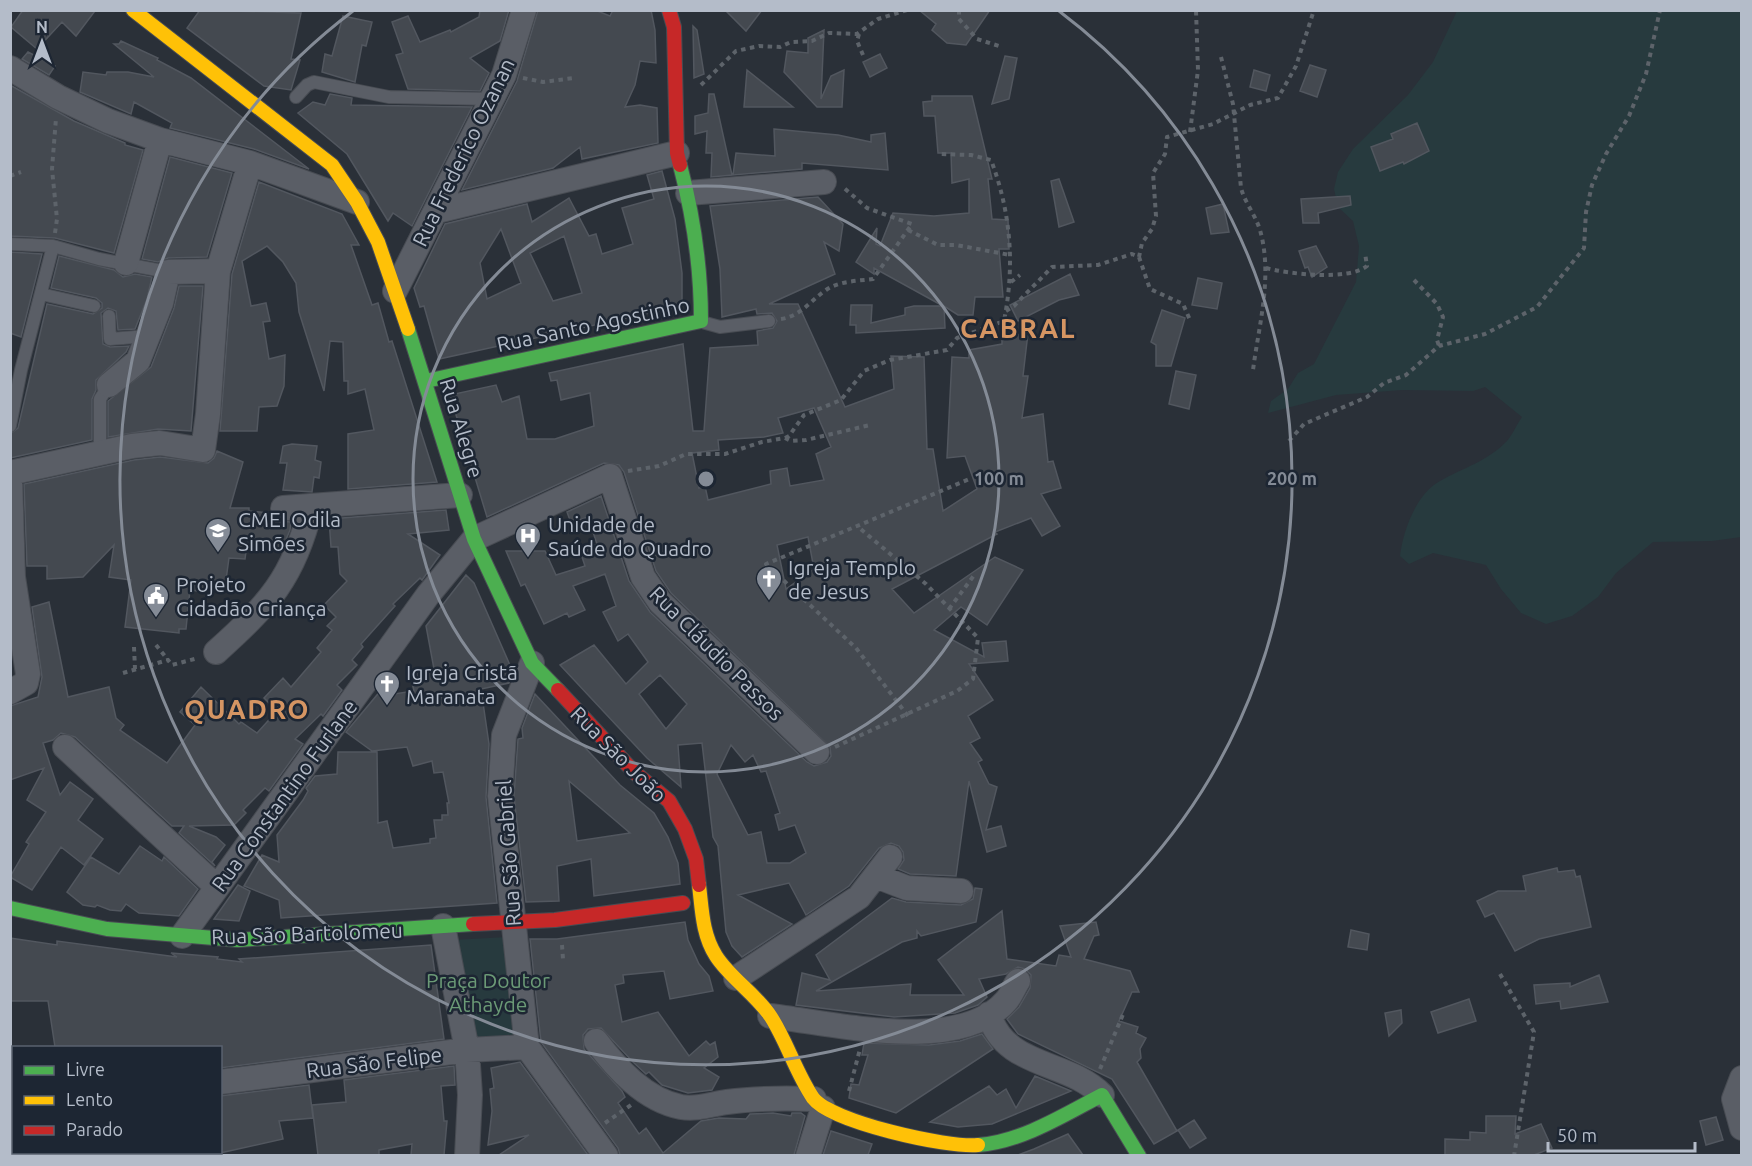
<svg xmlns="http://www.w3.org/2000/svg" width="1752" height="1166" font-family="Ubuntu,sans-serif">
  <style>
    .green { fill: #273a3e }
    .building { fill: #444950; stroke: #52575f; stroke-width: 1.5; fill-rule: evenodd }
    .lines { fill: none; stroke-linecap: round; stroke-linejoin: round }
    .lane-casing { stroke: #484c53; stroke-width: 14 }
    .street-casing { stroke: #484c53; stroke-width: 26 }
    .fast-casing { stroke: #484c53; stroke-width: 16 }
    .slow-casing { stroke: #484c53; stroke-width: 16 }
    .jam-casing { stroke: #484c53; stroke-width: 16 }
    .path { stroke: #5d636a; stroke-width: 4; stroke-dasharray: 4.5 4.5; stroke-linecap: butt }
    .lane { stroke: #5a5e66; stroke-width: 12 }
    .street { stroke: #5a5e66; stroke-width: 24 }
    .fast { stroke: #4caf50; stroke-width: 14 }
    .slow { stroke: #ffc107; stroke-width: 14 }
    .jam { stroke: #c62828; stroke-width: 14 }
    .ring { fill: none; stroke: #848b96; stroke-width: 3 }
    .labels { text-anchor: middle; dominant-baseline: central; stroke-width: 5; stroke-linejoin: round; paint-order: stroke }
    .street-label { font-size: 21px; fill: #b4bcc9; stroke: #1d2633 }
    .poi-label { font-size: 21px; fill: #b4bcc9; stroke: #1d2633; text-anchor: start }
    .park-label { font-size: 21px; fill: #6b9a76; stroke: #1d2633 }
    .district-label { font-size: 27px; font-weight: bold; letter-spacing: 1.5px; fill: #d59563; stroke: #1d2633 }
    .centre { fill: #848b96; stroke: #1d2633; stroke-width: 3 }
    .ring-label { font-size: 18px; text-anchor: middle; font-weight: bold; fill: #848b96; stroke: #1d2633; stroke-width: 5; stroke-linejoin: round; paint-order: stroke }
  </style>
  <rect width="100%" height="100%" fill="#2a3038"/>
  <path class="green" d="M1457 11H1741V537L1712 541 1653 542 1616 573 1598 597 1572 616 1546 624 1521 613 1501 589 1486 565 1433 553 1409 564 1400 556C1403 531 1416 494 1440 481 1463 468 1488 461 1507 441 1513 434 1517 424 1522 417L1485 387 1473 391 1402 390 1336 395 1268 413 1271 401 1288 389 1298 373 1314 364 1356 282 1359 246 1353 221 1338 207 1334 189 1338 172 1353 149 1408 95 1433 62Z
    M507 937 522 1043 468 1045 453 940Z"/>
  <path class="building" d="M23 10H74L95 11 76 36 62 22 37 49 11 27Z
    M200 10 301 13 291 59 300 60 291 90 264 86 187 28Z
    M480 10H509L500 41 470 58 489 73 480 91 408 89 396 55 403 53 392 22 408 16 420 42 450 30 451 32 479 17Z
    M538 10H595L610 16 613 10H651L655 30 656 63 640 61 635 85 625 107 640 105 657 108 658 143 582 159 580 147 553 168 462 190 517 81Z
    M725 10H762L746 31Z
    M919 10H990L966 45 947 43 932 30 936 24Z
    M343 16 372 22 366 46 362 45 355 82 322 72 325 54 332 56Z
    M693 26 697 30 704 74 694 78Z
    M824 30 821 99 831 76 844 70 842 107H817L784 72 787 51 808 53V38Z
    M121 41 158 58 157 60 191 78 309 169 254 149 170 128 172 123 134 102 131 114 80 92 83 72 106 75 107 72H128L154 77 114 44H119Z
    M28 52 55 66 49 75 22 59Z
    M880 54 887 68 870 77 863 62Z
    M1005 56 1017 58 1009 99 992 104Z
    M1310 65 1326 70 1317 97 1300 91Z
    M747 70 793 107H744Z
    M1254 70 1270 75 1266 91 1250 87Z
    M10 85 74 121 125 143V145L143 150 114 253 55 238 10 236Z
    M330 94 352 98 351 105 472 107 412 226 393 213 388 221 347 154 298 113 313 102 325 105Z
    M709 94H714L732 175 711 177 712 153H706L707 131 695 134V116L708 113Z
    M932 96H972L992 179H988L992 219 1008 220 1009 249H999L1003 297H975L973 315H958L944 306 945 328 856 333V325H850L851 305H872L871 323 905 315V308L914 306H943L874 268V274L856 262 877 228 876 244 880 246 893 213 934 216 969 213V179L952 183 951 153H938L935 116H924L923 102 932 101Z
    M1417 123 1429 151 1404 164 1403 162 1380 171 1371 147 1393 139 1391 134Z
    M774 129 838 135 871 142V135L885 133 888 170 802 163V169L733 175 736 153 775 156Z
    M170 157 232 173 207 257 168 258 158 262 142 259Z
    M662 171 675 219 682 273V306L439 359 424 306 420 307 414 288 445 224 527 204 532 222 569 198 589 236 596 234 602 254 633 244 622 208 654 199 647 175ZM501 229 521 283 487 299 480 263ZM564 236 582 293 553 301 530 253Z
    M1059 179 1074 222 1059 227 1051 181Z
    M259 182 342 214 359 245H351L372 305 378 303 389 342 392 341 437 482 348 489V434L374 430 365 389 348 394V381H344L343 342 330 341 324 391 299 312 296 283 283 262 267 246 242 261 251 306 266 303 270 321 263 322 269 359 285 355 284 386 277 406 259 407 257 431H220L232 274Z
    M1350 196 1351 205 1318 213 1319 223H1303L1301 199Z
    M818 197 843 224 839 251 824 242 835 274 769 304H798L845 407 894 389 891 356 924 357 927 449H933L943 511 977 489 965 456 947 458 952 357 969 358V350L1002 344V337L1028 333 1023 376H1028L1022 418 1043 414 1048 462 1053 461 1061 488 1041 494 1060 526 1042 536 1031 518 995 532 997 534 892 589 914 613 995 557 1023 570 987 625 961 607 934 630 984 657 982 643 1006 641 1008 661 969 664 993 700 968 716 980 738 970 743 982 760 978 762 989 784 997 787 986 830 1001 826 1006 846 987 852 969 781 956 876 910 874 898 869 904 860 903 852 899 846 891 843 879 848 849 886 806 915 789 883 738 895 792 924 742 957 732 946 726 932 718 846 713 837 702 743 678 745 681 787 647 758 560 665 594 645 626 684 648 662 628 634 618 641 603 612 616 606 605 574 573 586 585 610 569 617 567 613 544 624 525 584 521 586 506 551H545L556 575 585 566 580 551 597 544 588 517 571 523 567 512 601 496 629 581 650 612 807 762 814 766 827 762 831 756 830 747 671 593 656 571 624 472 619 465 604 463 487 517 450 395 496 385 502 402 519 396 527 439H555L594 426 590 393 561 400 557 380 551 381 549 373 683 344 693 431H704L710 348 758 345 757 331 773 328 777 321 772 313 757 314 756 309 722 317 720 269 710 206ZM814 408 831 447 816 454 824 480 790 486 787 468 770 471 771 484 708 500 705 486 699 488 692 453 719 450 718 440 764 437 783 433 778 418ZM808 537 814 569 786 589 777 545ZM660 675 687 704 666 729 639 694ZM731 745 745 762 753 755 761 772 766 771 780 813 775 815 779 830 795 825 806 853 790 863H767L761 832 748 835 717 774Z
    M1223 204 1229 232 1211 234 1206 208Z
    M1316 246 1327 267 1312 277 1308 267 1305 268 1299 251Z
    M10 252 42 254 21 337 10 333Z
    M59 256 114 270 123 277 135 274 152 277 147 299 135 329 118 330 116 311 108 308 101 313 103 344 110 347 129 346 126 352 96 380V390L92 399V440L10 458V434L18 428 47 304 93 314 102 308V303L96 298 51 288Z
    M1070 274 1079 295 1059 300 1018 321 1010 305Z
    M1198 278 1222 283 1217 309 1192 305Z
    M179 286H203L191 431 158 429 108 437V401L151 367 174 308Z
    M1162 310 1185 318 1171 366H1156V345L1151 342Z
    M1176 371 1196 375 1189 409 1169 404Z
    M292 444 317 446 315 460 321 462 319 478 314 477 312 492 283 490 287 463H280L283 446Z
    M217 451 243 462 230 508H249V511L270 513 277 521 291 522 290 530 282 549 247 544 245 559 229 558 225 587H213L212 593 190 590 186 629H179V633L125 627 131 580 109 577 114 545 83 577 47 579V566H27L24 484 134 460 160 457 208 463 214 458Z
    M446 510 449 530 408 534 440 555 422 580 420 578 393 604 395 606 361 644 363 647 352 660 357 665 337 685 342 690 323 716 321 714 295 739 303 744 269 791 265 788 243 810 246 813 234 825 189 826 216 837 225 845 212 862 215 866 179 833 184 826H172L75 737 61 733 53 740 43 743 60 795 70 782 93 799 78 820 103 839 84 865 61 847 32 890 10 877 29 844 26 842 46 812 27 800 44 768 10 780V706L38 697 42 677 32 607 49 602 68 697 109 687 116 718 124 725 120 730 167 763 195 725 180 712 201 687 239 724 241 722 257 733 277 711 264 698 283 678 291 687 321 652 317 648 332 630 327 626 336 617 324 605 347 581 340 574 338 547H331L329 519Z
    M466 575 474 583 513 672 509 683 481 689 489 744 486 797 497 903 281 918 279 900 244 886 262 855 279 862 277 835 303 800 308 791 306 788 315 776 337 774 338 752H377L378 823 387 821 393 848 430 843V839L436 838 434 820H442V815H448L447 803H449L443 772 434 773 432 761 413 766 407 747 372 751 346 732 382 689 394 694 414 691 410 674 434 669 426 626Z
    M535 694 620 785 654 813 668 837 678 863 680 884 594 896 591 859 557 866 559 901 526 902 514 796 518 739 523 738 522 728ZM569 781 630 833 577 841Z
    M140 846 162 861 164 857 198 889 179 916 139 913 126 904 121 911 110 910 97 905 95 907 83 905 67 892 91 857 119 874Z
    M1557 868 1558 872 1574 870 1576 877 1580 876 1591 927 1539 939 1515 951 1494 913 1485 917 1477 901 1498 891H1526L1523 876Z
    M238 885 250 891 239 921 214 919Z
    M975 888 982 889 976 922 921 936 917 931V938L902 942 816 991 911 984 910 995H964L938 960 1002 911 1007 959 1056 966 1059 955 1071 957 1060 926 1096 922 1099 935 1094 936 1084 959 1130 971 1139 992H1132L1119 1021 1138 1027 1136 1033 1146 1038 1140 1049 1141 1058 1137 1062 1177 1131 1154 1144 1112 1079 1018 1034 1007 1019 1019 1007 1030 988 1031 975 1025 969 1018 967 1006 974 979 979 987 997 978 1005 955 1013 894 1017 796 1005 802 973 830 980 816 955 892 898 906 902 961 905 973 899Z
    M685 922 688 940 699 964 709 976 713 991 670 999 664 971 623 975 624 983 615 985 622 1022 658 1012 689 1056 706 1041 710 1045 715 1042 718 1057 704 1068 719 1077 712 1090 688 1093 662 1085 649 1072 646 1074 633 1062 601 1028 588 1029 583 1035 584 1049 622 1091 625 1097 618 1103 639 1134 646 1128 663 1153 701 1121 719 1118 746 1119 750 1114 773 1113 791 1116 792 1113H801L805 1116 794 1155H620L618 1148 541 1042 530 939H557Z
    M1351 930 1369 934 1367 950 1348 947Z
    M10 938 57 945V941L177 957 171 953 218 957 217 959 242 962 239 959 431 945 444 1039 220 1068V1047H55L48 1001H10Z
    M1599 975 1608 1002 1561 1009 1560 1001 1536 1004 1534 985 1570 983V987Z
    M1469 999 1476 1021 1438 1033 1431 1012Z
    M1401 1010 1402 1023 1389 1036 1385 1013Z
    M982 1034 993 1049 896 1113 849 1098 851 1084 859 1085 868 1055H862L864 1043 929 1045 960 1041Z
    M520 1062 588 1155H499L529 1135 488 1145 492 1111 490 1089 494 1088 491 1068Z
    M454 1066 455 1085 441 1086 444 1121H447L444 1155H411L412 1144 379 1150V1155H318L312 1105 346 1102 344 1080Z
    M1035 1076 1071 1091 992 1124 958 1127 930 1122 989 1086 997 1095 1006 1089 1016 1108Z
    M309 1085 313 1118 279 1121 283 1139 220 1153V1096Z
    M1486 1116H1516L1515 1134 1541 1124 1552 1148 1534 1155H1445V1139L1470 1140V1132L1486 1133Z
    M1716 1117 1723 1140 1706 1145 1700 1121Z
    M1194 1120 1206 1138 1190 1148 1178 1130Z
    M831 1131 872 1144 868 1155H823Z
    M1068 1134 1083 1155H1018L1034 1149Z"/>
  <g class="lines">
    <defs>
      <path id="lane" d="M296 97 307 85 314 82 389 97 492 99
        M10 244 53 246 99 259 168 272
        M41 294 94 306
        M109 316 110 339 148 336
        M702 322 720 327 769 321
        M10 426 21 370 53 246
        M100 452V399L109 385"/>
      <path id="street" d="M10 68 58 97 108 121 160 140 250 163 357 202
        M688 193 824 182
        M437 211 677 153
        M126 263 160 140
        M395 291 504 75 524 10
        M109 385 138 361 161 303 168 272 218 271
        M10 473 132 446 160 443 203 450 208 414 218 271 250 163
        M10 477 13 577 28 674 26 683 10 692
        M283 508 460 495
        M216 652C268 605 294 578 311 507
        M532 663 504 735 500 796 527 1047 606 1156
        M65 747 217 887
        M876 876 907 888 961 891
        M443 926 467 1050 470 1095 467 1156
        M182 936 428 595 474 539 610 476 643 577 660 602 817 752
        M736 978 859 897 890 857
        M989 1014C1004 1068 1068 1060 1102 1095
        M770 1016C832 1023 959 1055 1006 1001 1011 996 1014 987 1018 981
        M596 1041C617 1069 645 1100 681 1107 697 1110 712 1104 727 1102 756 1098 785 1098 814 1099
        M1742 1078 1734 1099 1742 1128
        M220 1082 467 1050 527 1047
        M10 1106H14
        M118 1152 119 1156
        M36 1156 37 1152
        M808 1156 823 1108"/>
      <path id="fast" d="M408 329 474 539 532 663 558 690
        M426 381 701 321C701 267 694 218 680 165
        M10 908 107 929 238 940 473 924
        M978 1145C1021 1142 1064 1115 1102 1095L1139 1156"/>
      <path id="slow" d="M133 10 332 165 357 202 378 242 408 329
        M699 885C702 909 702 934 716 956 730 978 756 994 771 1017 787 1042 796 1073 813 1098 831 1122 947 1148 978 1145"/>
      <path id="jam" d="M669 10 674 27 677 153 680 165
        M558 690 634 772 669 801 685 829 696 859 699 885
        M473 924 555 920 683 903"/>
    </defs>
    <use href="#lane" class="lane-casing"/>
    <use href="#street" class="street-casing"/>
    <use href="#fast" class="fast-casing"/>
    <use href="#slow" class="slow-casing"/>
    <use href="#jam" class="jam-casing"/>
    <path class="path" d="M959 10V19L977 39 1002 47
      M859 34 857 41 863 55
      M1221 57 1233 104 1241 188C1245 203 1255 214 1260 230 1273 276 1259 324 1253 370
      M523 78 543 82 574 78
      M701 85 736 51 759 46 780 47 791 42 812 41 829 33 857 34 878 19 907 10
      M1190 132 1198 70 1196 10
      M10 176 21 172
      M908 230 938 245H956L1010 255
      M55 233 57 219 52 169 56 118
      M1139 257 1150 289 1183 304 1190 320
      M1266 268C1288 274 1349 281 1367 266L1365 253
      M1414 280 1437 304 1443 317 1437 340 1439 346
      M1011 282 1020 275
      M1006 311 1014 306 1052 267 1098 265 1132 254 1139 257 1142 243 1152 229 1156 216 1153 173 1165 154 1167 137 1213 124 1250 105 1278 98 1296 66 1314 10
      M781 319C801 316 810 301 826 290 839 281 857 281 873 279L912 224 867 208 843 187
      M785 438 789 436 804 415 841 400 864 371 890 360 947 350 957 338 1004 321C1015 265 1011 213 991 160L971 155 939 154
      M1289 441 1304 424 1367 397 1384 383 1406 375 1439 346 1485 334 1537 307 1584 248 1586 212 1592 185 1606 154 1629 116 1646 74 1660 10
      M628 471 659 466 686 454H725L762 442 785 438 791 441 806 440 870 425
      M949 609 975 574
      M156 645 168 660
      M134 647 135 669
      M123 673 168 660 172 665 198 658
      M908 716 856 648 766 564 972 478
      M835 747 957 691 973 679 978 638 926 584 857 526
      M562 945 563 959
      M1500 974 1534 1032 1514 1156
      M1100 1069 1124 1012
      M849 1091 860 1049
      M605 1123 631 1105"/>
    <use href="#lane" class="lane"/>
    <use href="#street" class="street"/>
    <use href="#fast" class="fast"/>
    <use href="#slow" class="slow"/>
    <use href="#jam" class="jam"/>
  </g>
  <g class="ring">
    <circle cx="706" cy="479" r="293"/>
    <path d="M1059 11A586 586 0 1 1 353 11"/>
  </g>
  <defs>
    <symbol id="school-pin" viewBox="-11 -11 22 30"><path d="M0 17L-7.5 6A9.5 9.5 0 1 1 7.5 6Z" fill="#848b96" stroke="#1d2633"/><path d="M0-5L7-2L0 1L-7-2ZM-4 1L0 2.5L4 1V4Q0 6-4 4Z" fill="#fff"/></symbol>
    <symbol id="hospital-pin" viewBox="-11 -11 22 30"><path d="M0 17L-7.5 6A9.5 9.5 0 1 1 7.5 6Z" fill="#848b96" stroke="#1d2633"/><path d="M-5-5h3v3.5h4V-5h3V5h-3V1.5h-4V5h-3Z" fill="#fff"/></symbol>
    <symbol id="church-pin" viewBox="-11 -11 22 30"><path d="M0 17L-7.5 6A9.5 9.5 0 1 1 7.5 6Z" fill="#848b96" stroke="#1d2633"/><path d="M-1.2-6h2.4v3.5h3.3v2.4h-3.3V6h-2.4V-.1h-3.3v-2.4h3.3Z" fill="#fff"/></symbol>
    <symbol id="civic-pin" viewBox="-11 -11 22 30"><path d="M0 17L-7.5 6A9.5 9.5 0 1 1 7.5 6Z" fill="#848b96" stroke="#1d2633"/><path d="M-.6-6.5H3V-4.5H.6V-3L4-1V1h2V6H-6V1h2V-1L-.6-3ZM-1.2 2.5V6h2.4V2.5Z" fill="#fff"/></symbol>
  </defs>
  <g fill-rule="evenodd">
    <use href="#school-pin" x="203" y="516" width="30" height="40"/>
    <use href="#hospital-pin" x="513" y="521" width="30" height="40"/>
    <use href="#church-pin" x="754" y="564" width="30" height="40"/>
    <use href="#civic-pin" x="141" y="581" width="30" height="40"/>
    <use href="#church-pin" x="372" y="669" width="30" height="40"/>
  </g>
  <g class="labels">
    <g class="street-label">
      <text transform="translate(463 152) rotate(-64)">Rua Frederico Ozanan</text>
      <text transform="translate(593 324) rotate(-12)">Rua Santo Agostinho</text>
      <text transform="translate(462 428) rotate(73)">Rua Alegre</text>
      <text transform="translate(717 653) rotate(45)">Rua Cláudio Passos</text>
      <text transform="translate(619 754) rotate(45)">Rua São João</text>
      <text transform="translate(284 795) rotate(-54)">Rua Constantino Furlane</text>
      <text transform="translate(508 853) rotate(-94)">Rua São Gabriel</text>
      <text transform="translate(307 933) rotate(-2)">Rua São Bartolomeu</text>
      <text transform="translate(374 1062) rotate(-7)">Rua São Felipe</text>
    </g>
    <g class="poi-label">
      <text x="238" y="519">CMEI Odila<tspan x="238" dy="24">Simões</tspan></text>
      <text x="548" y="524">Unidade de<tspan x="548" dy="24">Saúde do Quadro</tspan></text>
      <text x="788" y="567">Igreja Templo<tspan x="788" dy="24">de Jesus</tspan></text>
      <text x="176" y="584">Projeto<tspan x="176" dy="24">Cidadão Criança</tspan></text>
      <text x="406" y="672">Igreja Cristã<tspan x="406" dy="24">Maranata</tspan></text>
    </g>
    <g class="park-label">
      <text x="488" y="980">Praça Doutor<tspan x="488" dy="24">Athayde</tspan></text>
    </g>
    <g class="district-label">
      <text x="1018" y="328">CABRAL</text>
      <text x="247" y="709">QUADRO</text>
    </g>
  </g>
  <circle cx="706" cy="479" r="9" class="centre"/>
  <g class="ring-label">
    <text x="999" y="485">100 m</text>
    <text x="1292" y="485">200 m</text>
  </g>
  <rect width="1752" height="1166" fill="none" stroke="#b4bcc9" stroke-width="24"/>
  <rect x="12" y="1046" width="210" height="108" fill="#1d2633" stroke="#59626f" stroke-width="1.5"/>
  <rect x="24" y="1066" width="30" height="9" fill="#4caf50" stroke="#59626f" stroke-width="1.5"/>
  <text x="66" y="1076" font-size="18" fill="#b4bcc9">Livre</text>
  <rect x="24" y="1096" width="30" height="9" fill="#ffc107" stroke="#59626f" stroke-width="1.5"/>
  <text x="66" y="1106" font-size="18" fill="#b4bcc9">Lento</text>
  <rect x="24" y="1126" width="30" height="9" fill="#c62828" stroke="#59626f" stroke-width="1.5"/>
  <text x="66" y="1136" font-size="18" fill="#b4bcc9">Parado</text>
  <g transform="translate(42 42)" stroke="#1d2633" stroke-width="4.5" paint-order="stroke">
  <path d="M0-4.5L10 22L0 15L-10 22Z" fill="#b4bcc9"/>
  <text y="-9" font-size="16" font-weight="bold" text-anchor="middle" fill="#b4bcc9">N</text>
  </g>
  <path d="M1548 1142v9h147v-9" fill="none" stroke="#b4bcc9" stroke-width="3"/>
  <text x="1557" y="1142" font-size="18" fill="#b4bcc9" stroke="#1d2633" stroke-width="4.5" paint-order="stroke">50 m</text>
</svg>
